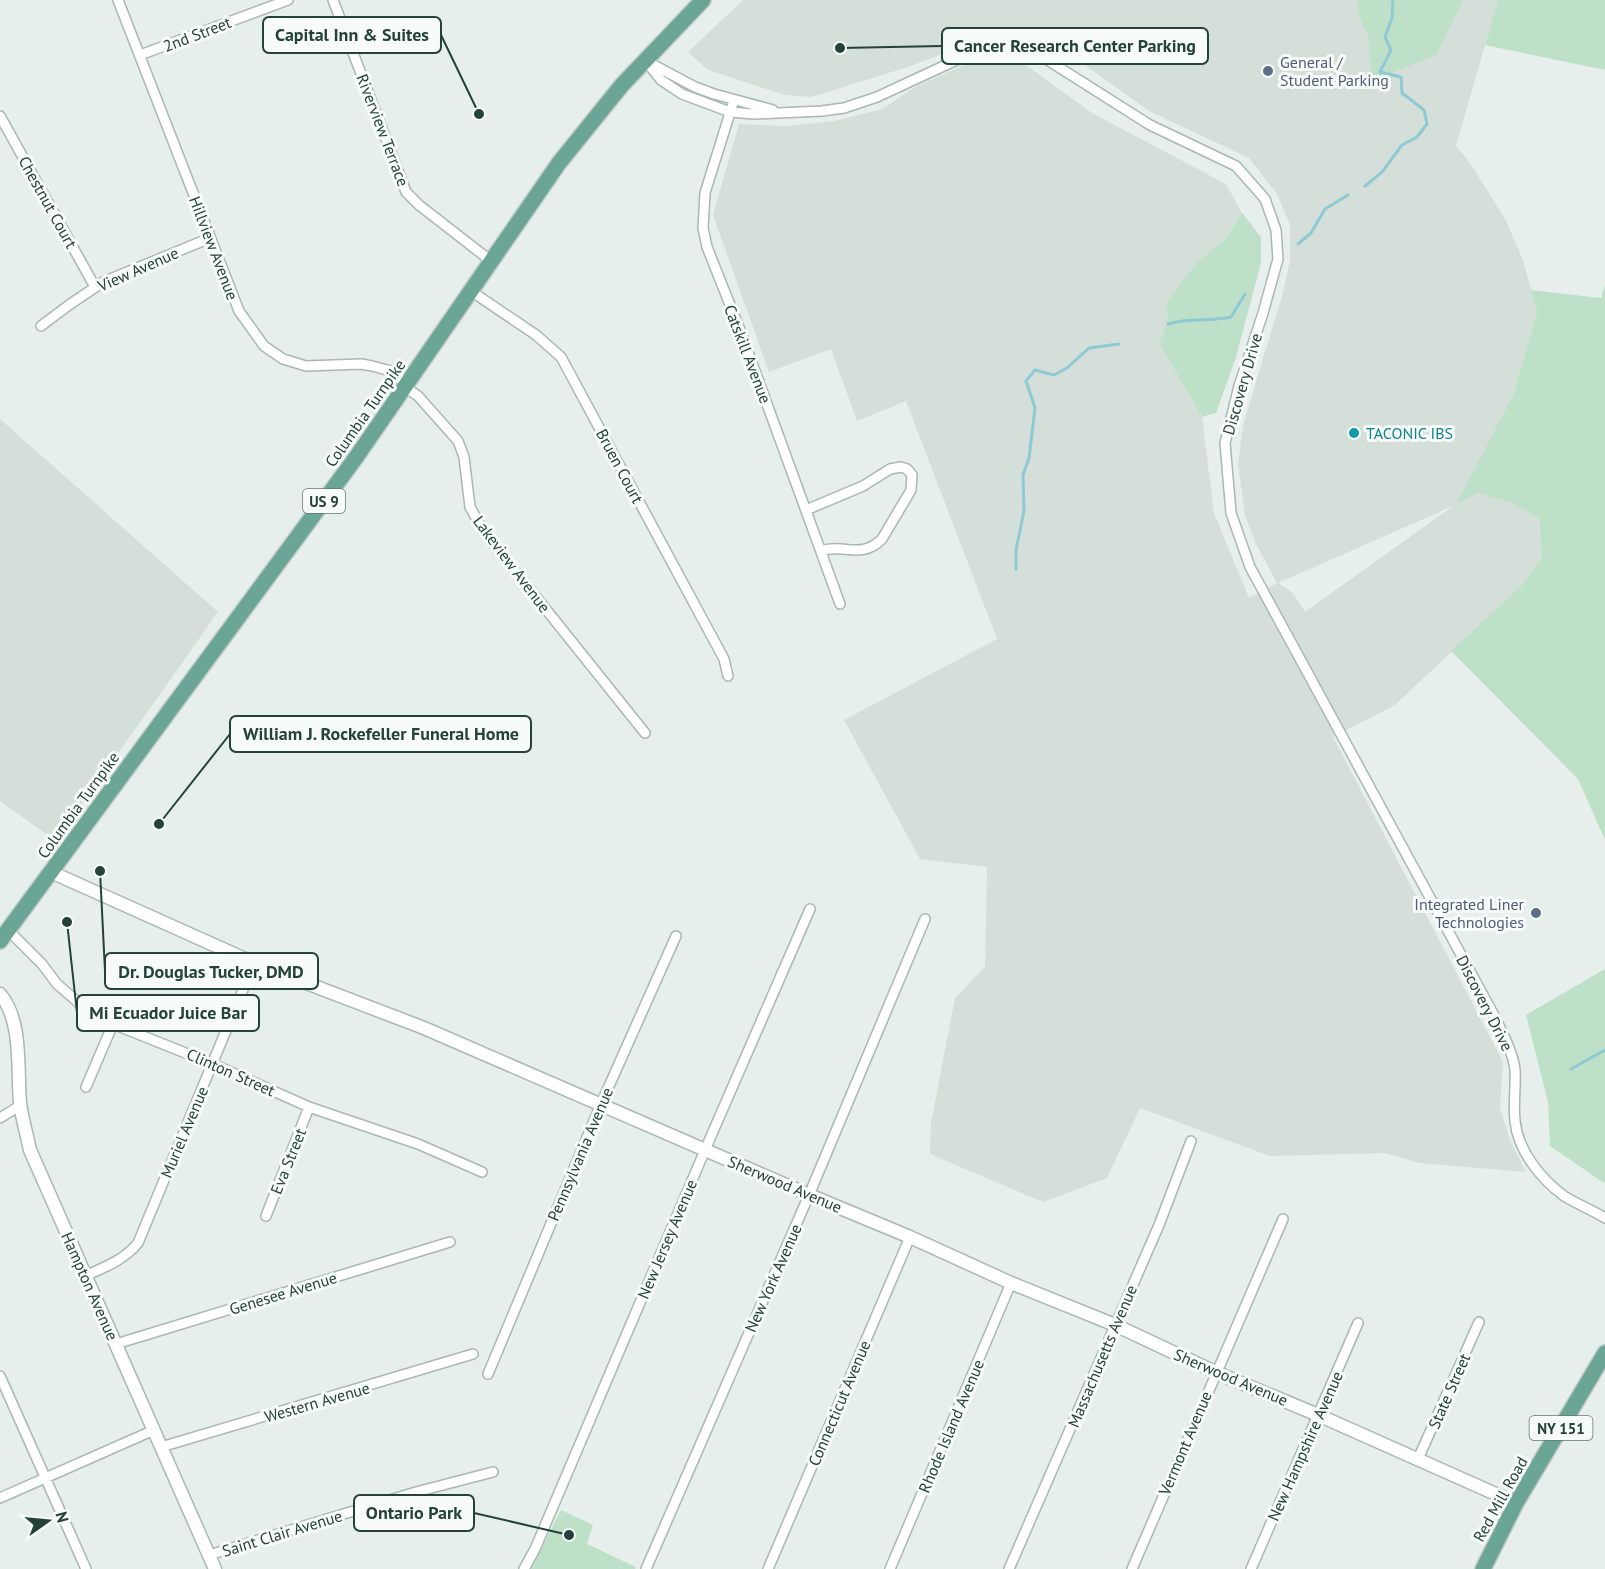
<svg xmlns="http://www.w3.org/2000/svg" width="1605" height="1569" font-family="'PT Sans',sans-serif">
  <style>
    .built { fill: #d4dfda; fill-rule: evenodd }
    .green { fill: #bfe0c8 }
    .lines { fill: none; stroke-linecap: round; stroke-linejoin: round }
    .stream { stroke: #8ec9d4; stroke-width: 3 }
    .minor-casing { stroke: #a8b8b2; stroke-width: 12 }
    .tertiary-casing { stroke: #a8b8b2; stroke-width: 15 }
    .primary-casing { stroke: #c2cac8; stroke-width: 18 }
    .minor { stroke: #fff; stroke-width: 9 }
    .tertiary { stroke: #fff; stroke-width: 12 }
    .primary { stroke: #6aa596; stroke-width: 15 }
    .service-dot { fill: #5c6f8a; stroke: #f7fbf9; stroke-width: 2 }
    .culture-dot { fill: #0f9aa8; stroke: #f7fbf9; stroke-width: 2 }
    .labels { text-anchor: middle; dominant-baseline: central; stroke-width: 6; stroke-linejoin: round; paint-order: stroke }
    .shield { fill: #f7fbf9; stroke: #637a73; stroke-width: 1.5 }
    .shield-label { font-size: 15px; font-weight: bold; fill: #24423a }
    .street-label { font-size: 16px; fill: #24423a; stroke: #f7fbf9 }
    .service-label { font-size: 16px; fill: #4e5e75; stroke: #f7fbf9; text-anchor: start }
    .culture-label { font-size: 16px; fill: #0d838f; stroke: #f7fbf9; text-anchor: start }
    .leader { fill: none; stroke: #24423a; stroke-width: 2 }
    .callout-dot { fill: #24423a; stroke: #f7fbf9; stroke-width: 2 }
    .callout { fill: #f7fbf9; stroke: #24423a; stroke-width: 2 }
    .callout-label { font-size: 18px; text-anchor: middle; font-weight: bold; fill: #24423a }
  </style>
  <rect width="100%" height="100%" fill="#e6efeb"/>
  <path class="built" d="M743 0H1498L1456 146 1470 163 1505 219 1523 260 1537 312 1513 395 1457 503 1478 492 1513 503 1539 519 1542 558 1520 587 1395 705 1333 737 1503 1062 1500 1108 1510 1140 1526 1172 1420 1163 1384 1153 1270 1156 1140 1108 1107 1178 1043 1202 930 1154 931 1123 955 998 985 967 987 867 920 859 844 720 997 639 906 401 857 421 831 349 769 372 713 215 739 124 787 126 835 121 882 109 915 87 979 58 1007 55 1033 70 1092 113 1226 184 1242 213 1225 239 1196 263 1168 318 1159 343 1202 417 1214 513 1249 598 1277 583 1256 544 1245 515 1238 464 1243 425 1282 296 1290 261V225L1277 194 1249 158 1149 111 1075 58 1030 39 973 42 908 67 811 97 785 95 708 70 688 52ZM1453 506 1305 612 1293 593 1278 583Z
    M0 419 218 612 56 841 0 801Z"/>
  <path class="green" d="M1357 0H1463L1436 55 1372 81 1368 35 1359 17Z
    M1498 0H1605V70L1485 45Z
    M1242 213 1261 237V263L1236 357 1216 413 1202 417 1159 343 1168 318 1166 303 1196 263 1225 239Z
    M1605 285V840L1578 779 1451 651 1520 587 1542 558 1539 519 1513 503 1478 493 1456 504 1513 395 1537 312 1531 290 1601 298Z
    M1605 969V1182L1604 1183 1550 1146 1548 1102 1526 1015Z
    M561 1510 593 1525 587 1544 636 1567 635 1569H531Z"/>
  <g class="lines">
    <path class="stream" d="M1365 186 1382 172 1402 145 1417 137 1427 124 1424 110 1402 93 1401 77 1380 72 1391 50 1385 37 1392 18 1393 0
      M1298 244 1311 233 1325 209 1348 195
      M1168 324C1189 317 1210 322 1231 317L1245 294
      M1016 569V550L1024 511 1023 475 1029 458 1035 408 1026 381 1035 370 1054 375 1067 368 1089 348 1119 344
      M1571 1069 1605 1050"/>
    <defs>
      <path id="minor" d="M118 0 239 311 264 346 283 359 306 366 361 364 372 366 391 371 399 377 405 387 418 396 458 441 464 457 470 507 484 532 645 733
        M333 0 406 192 419 205 491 261
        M140 55 288 0
        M645 60 661 80 682 94 730 112 754 114 822 111 844 108 877 97 976 51 988 48H1008L1041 56 1150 125 1236 166 1265 199 1276 230 1278 259 1263 313 1239 386 1225 443 1231 513 1250 567 1496 1019C1503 1035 1513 1052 1515 1070 1516 1087 1513 1104 1515 1121 1518 1151 1541 1179 1564 1196 1577 1204 1592 1210 1605 1218
        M650 63 695 87 714 94 773 110
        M734 100 705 193 703 228 707 247 740 330 840 604
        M0 116 95 287
        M471 291 536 335 561 357 724 659 728 676
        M41 326 69 305 103 282 210 238
        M806 510 863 486 890 469 901 467 907 469 912 475 911 490 882 539C861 560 843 543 821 551
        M8 930 42 964 57 984 87 1010 113 1024 213 1064 309 1107 418 1144 482 1172
        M86 1087 113 1024
        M0 1118 21 1105
        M266 1216 309 1107
        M85 1276C105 1267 124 1260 138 1243L254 963
        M116 1344 450 1242
        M488 1374 601 1104 676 936
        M0 1376 86 1569
        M161 1447 473 1354
        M1418 1459 1479 1322
        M0 1498 154 1430
        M209 1555 416 1492 493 1472
        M524 1569 535 1549 705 1150 810 909
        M646 1569 809 1195 925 919
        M768 1569 910 1237
        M890 1569 1011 1283
        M1009 1569 1159 1225 1191 1141
        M1132 1569 1283 1219
        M1251 1569 1358 1323"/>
      <path id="tertiary" d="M51 872 254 963 424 1028 809 1195 910 1237 1011 1283 1115 1325 1215 1372 1318 1415 1516 1503
        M0 994C23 1021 17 1070 20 1103 22 1119 27 1135 30 1150L215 1569"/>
      <path id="primary" d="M0 941 357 456 559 163 622 85 703 0
        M1483 1569 1516 1503 1605 1353"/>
    </defs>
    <use href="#minor" class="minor-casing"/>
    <use href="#tertiary" class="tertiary-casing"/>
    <use href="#primary" class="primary-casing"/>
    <use href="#minor" class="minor"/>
    <use href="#tertiary" class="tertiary"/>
    <use href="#primary" class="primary"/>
  </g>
  <g class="service-dot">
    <circle cx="1268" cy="71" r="6"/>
    <circle cx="1536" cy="913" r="6"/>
  </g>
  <circle class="culture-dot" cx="1354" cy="433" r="6"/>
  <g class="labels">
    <g class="shield">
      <rect x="303" y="489" width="42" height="24" rx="4.5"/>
      <rect x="1529.5" y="1416" width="63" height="24" rx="4.5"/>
    </g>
    <g class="shield-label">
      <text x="324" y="501">US 9</text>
      <text x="1561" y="1428">NY 151</text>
    </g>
    <g class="street-label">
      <text transform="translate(197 34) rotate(-21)">2nd Street</text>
      <text transform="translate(383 130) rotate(69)">Riverview Terrace</text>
      <text transform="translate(48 202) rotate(61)">Chestnut Court</text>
      <text transform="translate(214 248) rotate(69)">Hillview Avenue</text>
      <text transform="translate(138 269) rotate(-24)">View Avenue</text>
      <text transform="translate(748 354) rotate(69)">Catskill Avenue</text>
      <text transform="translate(1242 384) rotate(-74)">Discovery Drive</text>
      <text transform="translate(365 413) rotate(-55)">Columbia Turnpike</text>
      <text transform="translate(620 466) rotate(62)">Bruen Court</text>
      <text transform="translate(512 564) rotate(53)">Lakeview Avenue</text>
      <text transform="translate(78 805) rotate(-54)">Columbia Turnpike</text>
      <text transform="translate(1485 1003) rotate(63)">Discovery Drive</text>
      <text transform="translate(231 1072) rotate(24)">Clinton Street</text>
      <text transform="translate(184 1132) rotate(-67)">Muriel Avenue</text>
      <text transform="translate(580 1154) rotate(-67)">Pennsylvania Avenue</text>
      <text transform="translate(288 1161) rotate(-68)">Eva Street</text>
      <text transform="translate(785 1184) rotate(23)">Sherwood Avenue</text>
      <text transform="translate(667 1239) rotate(-67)">New Jersey Avenue</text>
      <text transform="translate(773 1278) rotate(-66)">New York Avenue</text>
      <text transform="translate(90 1286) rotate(66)">Hampton Avenue</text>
      <text transform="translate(283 1293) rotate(-17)">Genesee Avenue</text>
      <text transform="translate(1102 1356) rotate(-67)">Massachusetts Avenue</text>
      <text transform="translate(1231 1377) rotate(23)">Sherwood Avenue</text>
      <text transform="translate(1449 1391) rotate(-66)">State Street</text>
      <text transform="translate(317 1402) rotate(-16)">Western Avenue</text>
      <text transform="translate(839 1403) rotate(-67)">Connecticut Avenue</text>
      <text transform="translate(951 1426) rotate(-67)">Rhode Island Avenue</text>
      <text transform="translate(1185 1443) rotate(-67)">Vermont Avenue</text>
      <text transform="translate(1305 1446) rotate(-66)">New Hampshire Avenue</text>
      <text transform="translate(1500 1499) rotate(-61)">Red Mill Road</text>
      <text transform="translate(282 1533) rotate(-17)">Saint Clair Avenue</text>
    </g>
    <g class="service-label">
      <text x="1280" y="62">General /<tspan x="1280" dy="18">Student Parking</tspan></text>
      <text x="1524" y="904" text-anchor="end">Integrated Liner<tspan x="1524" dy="18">Technologies</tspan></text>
    </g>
    <g class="culture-label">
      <text x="1366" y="433">TACONIC IBS</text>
    </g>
  </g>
  <path class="leader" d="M479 114L441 35M840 48L942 46M159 824L230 734M100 871L105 971M67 922L77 1013M569 1535L474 1513"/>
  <g class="callout-dot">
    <circle cx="479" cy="114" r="6"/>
    <circle cx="840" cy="48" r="6"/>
    <circle cx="159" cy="824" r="6"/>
    <circle cx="100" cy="871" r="6"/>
    <circle cx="67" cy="922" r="6"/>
    <circle cx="569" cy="1535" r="6"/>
  </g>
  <g class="callout">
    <rect x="263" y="17" width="178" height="36" rx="6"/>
    <rect x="942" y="28" width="266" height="36" rx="6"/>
    <rect x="230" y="716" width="301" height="36" rx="6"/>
    <rect x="105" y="953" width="213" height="36" rx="6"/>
    <rect x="77" y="995" width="182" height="36" rx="6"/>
    <rect x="354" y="1495" width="120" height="36" rx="6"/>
  </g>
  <g class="callout-label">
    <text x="352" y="41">Capital Inn &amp; Suites</text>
    <text x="1075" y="52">Cancer Research Center Parking</text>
    <text x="381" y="740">William J. Rockefeller Funeral Home</text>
    <text x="211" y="978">Dr. Douglas Tucker, DMD</text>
    <text x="168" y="1019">Mi Ecuador Juice Bar</text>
    <text x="414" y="1519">Ontario Park</text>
  </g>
  <g transform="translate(48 1521) rotate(75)" stroke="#f7fbf9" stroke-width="4.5" paint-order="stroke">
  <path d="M0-4.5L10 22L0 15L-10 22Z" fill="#24423a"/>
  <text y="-9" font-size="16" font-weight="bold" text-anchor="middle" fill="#24423a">N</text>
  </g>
</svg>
